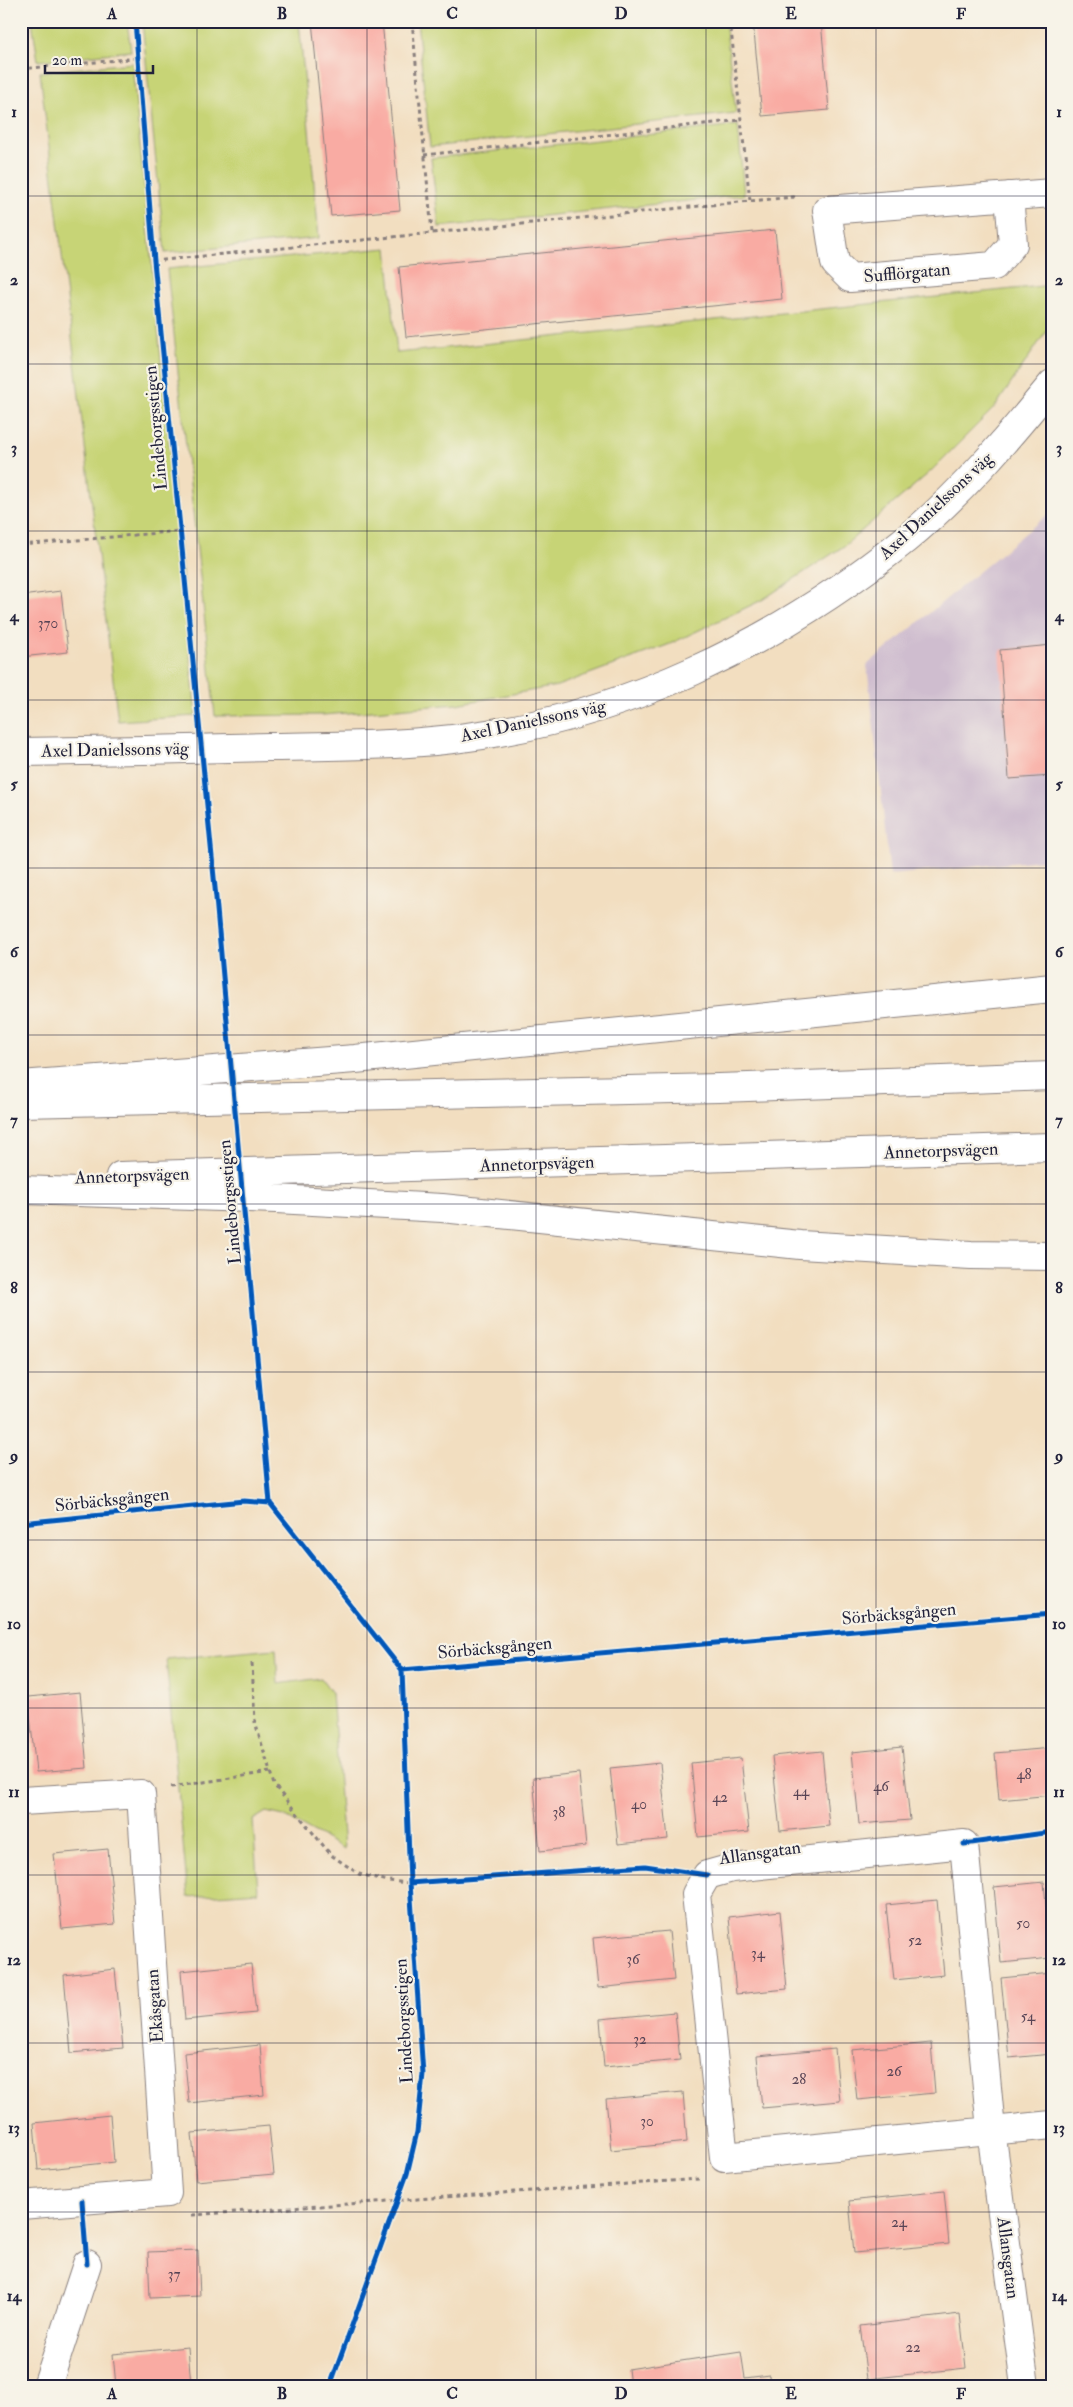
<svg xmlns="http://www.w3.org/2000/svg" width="1073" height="2407" font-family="'IM FELL Double Pica',serif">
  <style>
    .industrial { fill: #cfbdcf }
    .green { fill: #c7d476; stroke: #747b58 }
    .building { fill: #f9aba3 }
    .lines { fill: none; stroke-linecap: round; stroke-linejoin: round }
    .minor-casing { stroke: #8a807e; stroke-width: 30 }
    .tertiary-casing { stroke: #8a807e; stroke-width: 30 }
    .primary-casing { stroke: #8a807e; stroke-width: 30 }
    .path { stroke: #8a807e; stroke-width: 3; stroke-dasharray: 4 4; stroke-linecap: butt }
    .minor { stroke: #fff; stroke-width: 28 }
    .tertiary { stroke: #fff; stroke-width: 28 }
    .primary { stroke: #fff; stroke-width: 28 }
    .cycleway-casing { stroke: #f7f3e8; stroke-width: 8 }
    .cycleway { stroke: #0057b8; stroke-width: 5 }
    .grid { fill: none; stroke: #22223b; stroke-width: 1; stroke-opacity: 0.55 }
    .labels { text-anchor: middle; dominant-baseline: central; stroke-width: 4.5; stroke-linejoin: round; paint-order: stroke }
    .number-label { font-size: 15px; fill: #584455 }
    .street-label { font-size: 18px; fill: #22223b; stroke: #f7f3e8 }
    .neatline { fill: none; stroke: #22223b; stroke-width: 2 }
    .grid-label { font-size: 16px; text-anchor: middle; font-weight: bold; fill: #22223b }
  </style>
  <rect width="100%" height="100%" fill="#f7f3e8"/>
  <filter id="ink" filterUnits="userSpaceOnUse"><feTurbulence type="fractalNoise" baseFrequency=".02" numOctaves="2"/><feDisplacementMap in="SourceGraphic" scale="10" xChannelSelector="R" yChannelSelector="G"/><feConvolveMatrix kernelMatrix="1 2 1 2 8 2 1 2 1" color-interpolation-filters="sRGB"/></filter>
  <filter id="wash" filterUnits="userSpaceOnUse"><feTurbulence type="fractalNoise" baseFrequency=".0096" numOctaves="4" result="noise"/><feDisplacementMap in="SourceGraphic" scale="20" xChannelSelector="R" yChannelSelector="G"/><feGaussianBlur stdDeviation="1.12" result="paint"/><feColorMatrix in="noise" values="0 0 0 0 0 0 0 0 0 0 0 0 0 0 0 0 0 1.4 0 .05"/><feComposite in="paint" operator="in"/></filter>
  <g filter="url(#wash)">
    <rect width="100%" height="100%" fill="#f2dec0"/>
    <path class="industrial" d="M1052 511V859L890 875 867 665Z"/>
    <path class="green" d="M32 21H127L131 51 38 61Z
      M142 21H299L319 238 165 253Z
      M417 21H725L736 113 430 147Z
      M132 63 196 716 118 721 40 72Z
      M738 125 744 195 439 227 431 158Z
      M387 248 397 353 1052 285V323L995 407 930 472 844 546 762 600 670 644 557 686 457 704 323 715 215 716 167 269Z
      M276 1649 278 1684 321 1678 332 1693 344 1849 284 1816 266 1812 253 1820 258 1892 188 1897 166 1659Z"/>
    <g id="blocks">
      <path class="building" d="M312 21H382L400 210 331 216Z
        M753 21H821L829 110 762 116Z
        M775 230 782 299 406 337 399 267Z
        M61 591 68 652 21 657V596Z
        M1052 645V776L1009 779 1000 650Z
        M80 1692 87 1768 36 1772 28 1697Z
        M902 1747 910 1820 859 1824 852 1752Z
        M1052 1748V1795L999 1800 995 1753Z
        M822 1751 829 1826 780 1831 772 1756Z
        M741 1758 749 1832 698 1837 691 1763Z
        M660 1763 668 1839 618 1844 610 1768Z
        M579 1773 586 1846 540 1851 533 1778Z
        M108 1849 115 1924 62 1929 54 1854Z
        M1044 1882 1051 1958 1001 1963 994 1887Z
        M937 1900 944 1975 894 1980 886 1905Z
        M780 1911 787 1989 736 1994 729 1917Z
        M669 1931 674 1980 598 1988 593 1938Z
        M251 1964 256 2013 185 2020 181 1971Z
        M115 1969 123 2048 71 2053 64 1975Z
        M1052 1973V2054L1009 2058 1001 1978Z
        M675 2012 680 2060 604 2067 600 2019Z
        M931 2043 935 2093 857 2100 852 2050Z
        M260 2045 264 2095 189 2103 184 2053Z
        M835 2049 840 2101 762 2108 757 2056Z
        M683 2092 687 2142 611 2150 606 2099Z
        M110 2115 114 2162 38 2170 34 2123Z
        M269 2126 274 2174 196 2181 192 2133Z
        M944 2191 949 2244 854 2253 849 2201Z
        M198 2250 200 2296 150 2298 148 2252Z
        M960 2314 966 2368 867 2379 860 2326Z
        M188 2347 191 2386H116L113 2354Z
        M741 2352 745 2378 769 2375 770 2386H630L628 2369Z"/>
    </g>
  </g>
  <g filter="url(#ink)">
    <use href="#blocks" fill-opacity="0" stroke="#8a807e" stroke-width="1"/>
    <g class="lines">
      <defs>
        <path id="minor" d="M1009 196 1013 244 994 266 850 278 835 263 827 210 1052 193
          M21 1801 141 1794 167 2193 21 2205
          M47 2386 87 2264
          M1025 2386 991 2130 964 1844 732 1868 707 1875 696 1894 724 2157 1052 2125"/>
        <path id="tertiary" d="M21 752C104 751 186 749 269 747 330 746 392 746 453 739 621 719 775 644 906 539 961 494 1007 439 1052 384"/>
        <path id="primary" d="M21 1085 355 1059 1052 988
          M21 1103 719 1088 1052 1076
          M120 1176 1052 1147
          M21 1190 276 1199 442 1208 800 1245 971 1255 1052 1256"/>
      </defs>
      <use href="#minor" class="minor-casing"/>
      <use href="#tertiary" class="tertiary-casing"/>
      <use href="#primary" class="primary-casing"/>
      <path class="path" d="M412 21 432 232
        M730 21 750 201
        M21 69 138 58
        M424 155 741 120
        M154 261 750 201 794 197 798 199
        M21 545 180 531
        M252 1663 255 1722 274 1785 331 1855 359 1874 388 1881 410 1883
        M171 1787 270 1772
        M192 2215 699 2179"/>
      <use href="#minor" class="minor"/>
      <use href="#tertiary" class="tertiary"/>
      <use href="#primary" class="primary"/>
      <defs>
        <path id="cycleway" d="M135 21 154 261 216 898 270 1503
          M21 1523 244 1501 270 1503 402 1670
          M402 1670 1052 1614
          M964 1844 1052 1832
          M410 1883 645 1866 707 1875
          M82 2201 87 2264
          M330 2386 407 2174 417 2132 423 2074 410 1883 402 1670"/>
      </defs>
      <use href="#cycleway" class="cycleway-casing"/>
      <use href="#cycleway" class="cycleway"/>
    </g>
  </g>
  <path class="grid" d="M197 21V2386M367 21V2386M536 21V2386M706 21V2386M876 21V2386M21 196H1052M21 364H1052M21 531H1052M21 700H1052M21 868H1052M21 1035H1052M21 1204H1052M21 1372H1052M21 1540H1052M21 1708H1052M21 1875H1052M21 2043H1052M21 2212H1052"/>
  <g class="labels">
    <g class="number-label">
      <text x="48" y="623">370</text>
      <text x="1024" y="1774">48</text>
      <text x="881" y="1786">46</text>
      <text x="801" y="1791">44</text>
      <text x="720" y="1797">42</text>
      <text x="639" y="1804">40</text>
      <text x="559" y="1812">38</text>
      <text x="1023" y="1923">50</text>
      <text x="915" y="1940">52</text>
      <text x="758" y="1953">34</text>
      <text x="633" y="1959">36</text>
      <text x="1028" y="2016">54</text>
      <text x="640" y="2039">32</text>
      <text x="894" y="2071">26</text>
      <text x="799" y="2079">28</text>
      <text x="647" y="2121">30</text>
      <text x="899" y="2222">24</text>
      <text x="174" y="2274">37</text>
      <text x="913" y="2347">22</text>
    </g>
    <g class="street-label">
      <text transform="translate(907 273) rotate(-5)">Sufflörgatan</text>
      <text transform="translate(156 428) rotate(-95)">Lindeborgsstigen</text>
      <text transform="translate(936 506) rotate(-43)">Axel Danielssons väg</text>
      <text transform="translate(533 721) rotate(-12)">Axel Danielssons väg</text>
      <text transform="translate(115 750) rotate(-1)">Axel Danielssons väg</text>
      <text transform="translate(941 1151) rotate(-2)">Annetorpsvägen</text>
      <text transform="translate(537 1164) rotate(-2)">Annetorpsvägen</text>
      <text transform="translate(132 1176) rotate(-2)">Annetorpsvägen</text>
      <text transform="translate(230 1202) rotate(-95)">Lindeborgsstigen</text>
      <text transform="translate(112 1500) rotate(-6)">Sörbäcksgången</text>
      <text transform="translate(899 1614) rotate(-5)">Sörbäcksgången</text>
      <text transform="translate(495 1648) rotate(-5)">Sörbäcksgången</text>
      <text transform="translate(760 1853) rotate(-8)">Allansgatan</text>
      <text transform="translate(155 2006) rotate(-94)">Ekåsgatan</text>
      <text transform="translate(404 2021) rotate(-93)">Lindeborgsstigen</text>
      <text transform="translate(1008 2258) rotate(83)">Allansgatan</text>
    </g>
  </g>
  <rect width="1073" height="2407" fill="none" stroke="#f7f3e8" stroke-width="55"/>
  <path d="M45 65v8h108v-8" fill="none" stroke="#22223b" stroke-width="2.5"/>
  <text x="52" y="65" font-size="15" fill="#22223b" stroke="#f7f3e8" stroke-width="4" paint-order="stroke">20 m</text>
  <rect x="28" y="28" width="1018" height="2352" class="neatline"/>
  <g class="grid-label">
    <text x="112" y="19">A</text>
    <text x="282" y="19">B</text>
    <text x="452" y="19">C</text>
    <text x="621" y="19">D</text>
    <text x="791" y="19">E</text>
    <text x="961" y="19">F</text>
    <text x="14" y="117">1</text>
    <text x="1059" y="117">1</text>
    <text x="14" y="285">2</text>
    <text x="1059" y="285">2</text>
    <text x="14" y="453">3</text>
    <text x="1059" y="453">3</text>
    <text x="14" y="621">4</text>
    <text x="1059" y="621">4</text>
    <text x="14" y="789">5</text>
    <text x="1059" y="789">5</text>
    <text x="14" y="957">6</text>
    <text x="1059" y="957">6</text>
    <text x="14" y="1125">7</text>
    <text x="1059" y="1125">7</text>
    <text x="14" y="1293">8</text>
    <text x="1059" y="1293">8</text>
    <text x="14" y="1461">9</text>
    <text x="1059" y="1461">9</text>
    <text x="14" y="1629">10</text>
    <text x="1059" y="1629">10</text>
    <text x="14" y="1797">11</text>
    <text x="1059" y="1797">11</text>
    <text x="14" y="1965">12</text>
    <text x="1059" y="1965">12</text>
    <text x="14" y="2133">13</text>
    <text x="1059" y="2133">13</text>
    <text x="14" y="2301">14</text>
    <text x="1059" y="2301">14</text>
    <text x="112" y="2399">A</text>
    <text x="282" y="2399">B</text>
    <text x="452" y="2399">C</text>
    <text x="621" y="2399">D</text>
    <text x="791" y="2399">E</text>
    <text x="961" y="2399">F</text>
  </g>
</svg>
